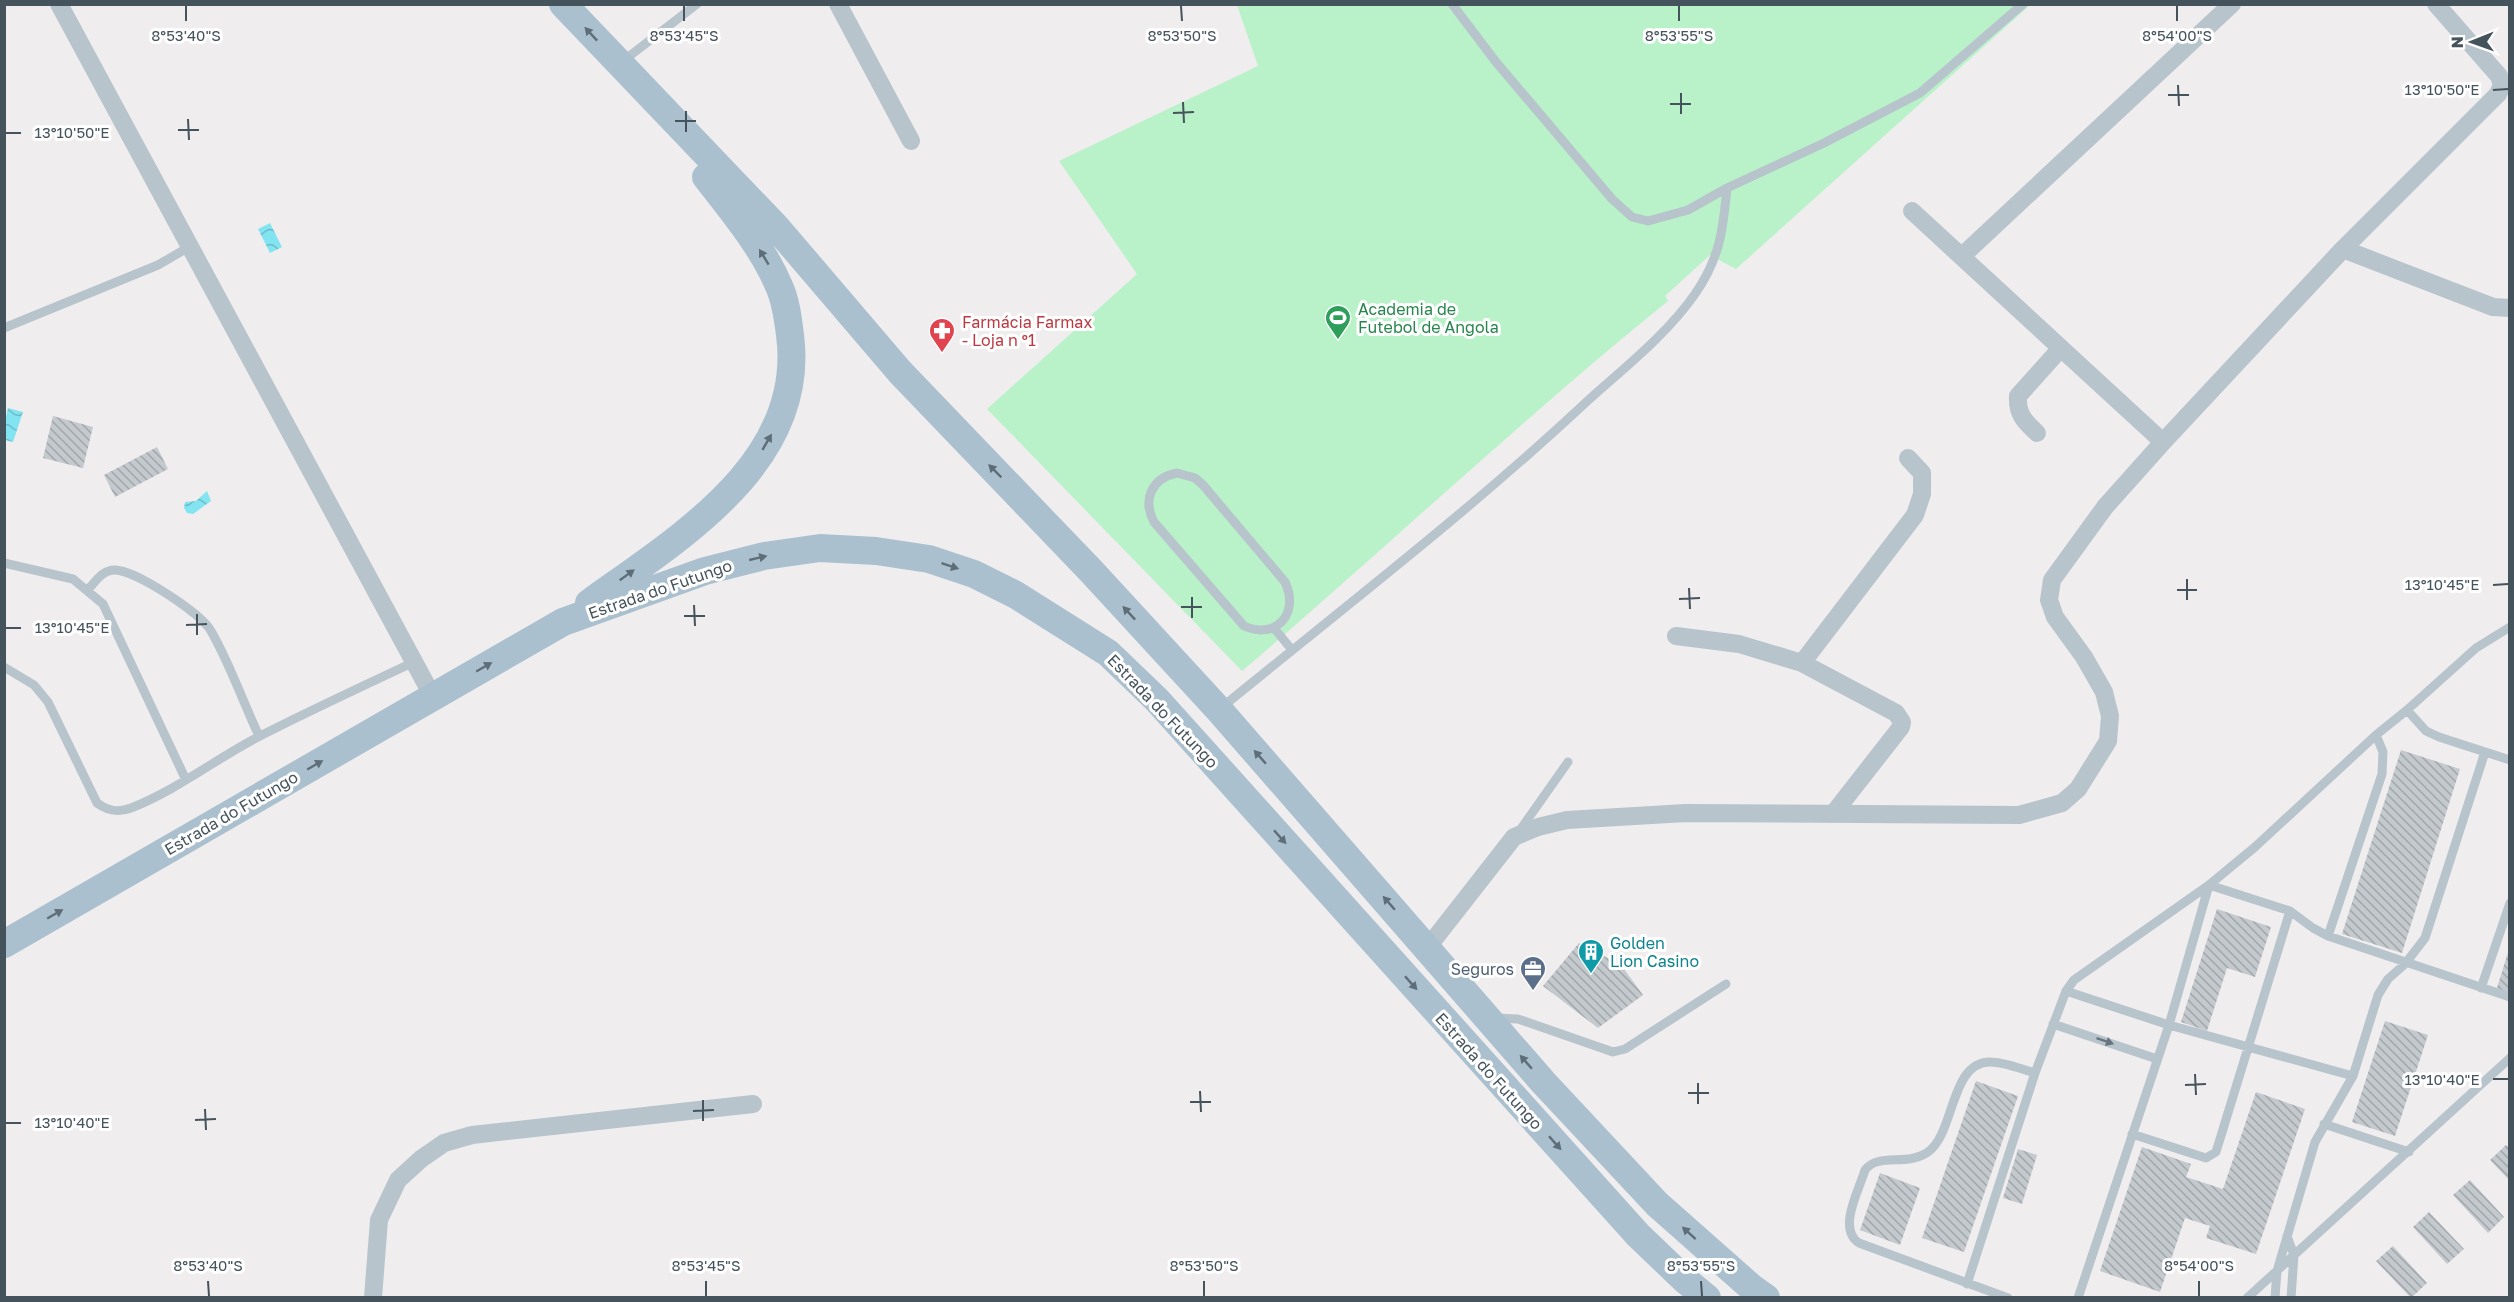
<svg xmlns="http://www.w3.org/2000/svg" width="2514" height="1302" font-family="'Golos Text',sans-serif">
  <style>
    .grass { fill: #b9f1c9 }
    .water { fill: url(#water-waves) }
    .building { fill: url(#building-back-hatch) }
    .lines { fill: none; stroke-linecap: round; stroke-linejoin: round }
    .service { stroke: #b8c4cc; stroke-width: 9 }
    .minor { stroke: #b8c4cc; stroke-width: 18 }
    .primary { stroke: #abc0ce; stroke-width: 28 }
    .oneway { fill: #5e6e78 }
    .oneway2 { fill: #68757e }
    .ticks { fill: none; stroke: #45535c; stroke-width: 2 }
    .labels { text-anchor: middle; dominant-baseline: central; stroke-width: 6; stroke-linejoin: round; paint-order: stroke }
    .leisure-label { font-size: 16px; fill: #27864d; stroke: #fff; text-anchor: start }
    .health-label { font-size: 16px; fill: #be3a42; stroke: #fff; text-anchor: start }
    .street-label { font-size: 16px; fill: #45535c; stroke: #fff }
    .culture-label { font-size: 16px; fill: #0d838f; stroke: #fff; text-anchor: start }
    .service-label { font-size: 16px; fill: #4e5e75; stroke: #fff; text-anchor: end }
    .ticks-label { font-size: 15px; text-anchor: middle; fill: #45535c; stroke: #fff; stroke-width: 6; stroke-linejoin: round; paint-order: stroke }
  </style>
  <defs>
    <pattern id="water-waves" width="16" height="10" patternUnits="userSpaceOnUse" patternTransform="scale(1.5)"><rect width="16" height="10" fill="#83e4f1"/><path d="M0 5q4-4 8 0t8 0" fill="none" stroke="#6dbbc6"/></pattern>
    <pattern id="building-back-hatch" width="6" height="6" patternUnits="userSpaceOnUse" patternTransform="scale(1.5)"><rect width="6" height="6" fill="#c4c9ce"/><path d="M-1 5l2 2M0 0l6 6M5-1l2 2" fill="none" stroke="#a1a6aa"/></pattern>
  </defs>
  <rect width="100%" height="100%" fill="#f0edee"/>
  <path class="grass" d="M1237 5H2030L1736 269 1710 255 1665 296 1668 301C1522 419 1385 549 1242 671L987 409 1137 274 1059 161 1258 66Z"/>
  <path class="water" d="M270 223 282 247 270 253 258 229Z
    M8 408 23 412 13 442 5 440V421Z
    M207 491 211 501 193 514 187 513 184 508 185 502 196 501Z"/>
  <path class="building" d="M53 416 93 427 83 468 43 458Z
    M157 447 168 469 115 497 104 475Z
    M2401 750 2460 769 2402 953 2342 934Z
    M2217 909 2271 927 2255 977 2227 968 2207 1031 2181 1022Z
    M1579 943 1621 965 1643 995 1598 1028 1543 986Z
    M2509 949H2510V995L2496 991Z
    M2385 1021 2428 1035 2395 1136 2352 1122Z
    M1976 1081 2018 1096 1964 1252 1922 1238Z
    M2256 1092 2305 1109 2256 1254 2206 1238 2210 1226 2185 1218 2160 1292 2100 1271 2142 1147 2191 1164 2186 1177 2223 1189Z
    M2506 1145 2510 1148V1181L2490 1160Z
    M2018 1149 2037 1155 2022 1204 2003 1198Z
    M1880 1173 1920 1188 1900 1245 1860 1230Z
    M2470 1180 2504 1217 2488 1233 2453 1195Z
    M2429 1212 2464 1249 2447 1264 2413 1227Z
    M2393 1246 2427 1283 2411 1298 2376 1261Z"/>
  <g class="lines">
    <path class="service" d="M1452 4 1496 62 1612 199 1632 217 1648 221 1688 210 1727 188 1824 143 1920 93 2023 4
      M623 61 697 4
      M4 328 158 265 189 247
      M1177 473 1195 478 1203 485 1285 582C1300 614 1276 640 1244 626L1154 522C1142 499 1152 478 1177 473Z
      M4 563 73 579 103 604 186 780
      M87 591C95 582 102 570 115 570 135 570 201 613 211 631 230 664 243 702 259 736
      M1274 628 1292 650
      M4 667 34 685 48 702 97 803C108 811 118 813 131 808 177 790 217 758 260 736 311 710 363 686 414 662
      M1221 708C1342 609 1467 513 1582 406 1620 371 1665 337 1695 294 1720 258 1723 230 1727 188
      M2407 710 2426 731 2439 737 2510 760
      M1518 833 1568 762
      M2328 936 2382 774 2383 752 2376 735
      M2481 988 2510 903
      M2066 991 2169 1025 2353 1076
      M1496 1018 1518 1019 1613 1052 1625 1049 1726 984
      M2053 1024 2157 1059
      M2324 1124 2409 1152
      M2132 1134 2206 1158 2216 1152 2290 911
      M2287 1236 2294 1255 2291 1298
      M1967 1284 2035 1073 2066 991 2074 980 2209 885 2255 847 2376 735 2407 710 2476 648 2510 627
      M2008 1298 1859 1243C1837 1229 1859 1190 1865 1170 1879 1152 1906 1167 1928 1152 1955 1133 1950 1062 1990 1062 2004 1062 2021 1069 2035 1073
      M2078 1298 2169 1025 2209 885 2290 911 2313 928 2328 936 2510 997
      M2247 1298 2510 1058
      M2275 1298 2277 1271 2315 1142 2353 1076 2378 995 2388 979 2405 964 2425 938 2485 752"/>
    <path class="minor" d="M59 4 433 697
      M838 4 911 141
      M1912 211 2163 442
      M2343 249 2493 307 2510 308
      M1962 256 2232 4
      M2037 433C2024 421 2017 414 2018 396L2061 348
      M1676 636 1739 644 1802 663 1896 713 1902 722 1901 727 1833 814
      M1802 663 1915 515 1922 494V473L1908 458
      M1428 947 1514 837 1538 827 1567 820 1686 813 2019 815 2062 803 2078 789 2108 741 2110 716 2104 692 2084 657 2055 617 2049 600 2052 580 2105 507 2163 442 2343 249 2498 94 2502 85 2499 76 2436 4
      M373 1298 379 1220 398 1180 421 1159 444 1143 472 1135 753 1104"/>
    <path class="primary" d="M563 4 777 228 900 372 1092 572 1219 710 1543 1082 1657 1204 1752 1288 1766 1298
      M589 603C677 539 807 463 790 335 788 319 786 301 779 286 762 246 733 212 706 177
      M4 944 563 622 705 571 764 556 820 548 876 551 929 559 974 574 1016 595 1108 653 1157 700 1638 1235 1685 1280 1707 1298"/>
  </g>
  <defs><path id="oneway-solid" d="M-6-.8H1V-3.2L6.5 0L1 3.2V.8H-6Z" transform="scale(1.5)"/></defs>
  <g class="oneway">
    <use href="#oneway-solid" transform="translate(591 34) rotate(-133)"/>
    <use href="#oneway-solid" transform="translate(764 257) rotate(-121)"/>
    <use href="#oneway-solid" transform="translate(767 442) rotate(-60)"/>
    <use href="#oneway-solid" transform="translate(995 471) rotate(-135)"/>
    <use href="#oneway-solid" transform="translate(758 558) rotate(-13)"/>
    <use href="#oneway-solid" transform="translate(950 566) rotate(18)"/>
    <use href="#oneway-solid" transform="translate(627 575) rotate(-36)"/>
    <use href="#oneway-solid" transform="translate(1129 613) rotate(-133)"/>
    <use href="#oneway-solid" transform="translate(484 667) rotate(-30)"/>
    <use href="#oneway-solid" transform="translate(1260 757) rotate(-131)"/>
    <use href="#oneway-solid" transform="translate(315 765) rotate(-30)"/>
    <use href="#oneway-solid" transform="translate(1280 837) rotate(48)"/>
    <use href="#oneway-solid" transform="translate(1389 903) rotate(-131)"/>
    <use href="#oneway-solid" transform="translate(55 914) rotate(-30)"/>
    <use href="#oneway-solid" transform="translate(1411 983) rotate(48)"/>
    <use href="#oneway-solid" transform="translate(1526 1062) rotate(-131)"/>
    <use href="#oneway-solid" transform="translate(1555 1143) rotate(48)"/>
    <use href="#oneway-solid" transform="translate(1689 1233) rotate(-138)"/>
  </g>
  <use class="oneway2" href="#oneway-solid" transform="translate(2105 1041) rotate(19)"/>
  <path class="ticks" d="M186 6V21M684 6V21M1181 6 1182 21M1679 6V21M2177 6V21M2178 85 2179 106M2493 90 2508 89M1681 93V114M2168 95H2189M1183 102 1184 123M1670 104H1691M686 111V132M1173 113 1194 112M188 119 189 140M675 121H696M178 130H199M6 133H21M2187 579V600M2493 585 2508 584M1689 588 1690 609M2177 590H2197M1192 597V618M1679 599 1700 598M694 605 695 626M1181 607H1202M197 614V635M684 616H705M186 625 207 624M6 628H21M2195 1074 2196 1095M2493 1079H2508M1698 1083V1104M2185 1085 2206 1084M1200 1091 1201 1112M1688 1093H1709M703 1100V1121M1190 1102H1211M205 1109 206 1130M693 1111 714 1110M195 1120 216 1119M6 1123H21M208 1281 209 1296M706 1281V1296M1204 1281V1296M1701 1281 1702 1296M2199 1281V1296"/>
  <defs>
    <symbol id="stadium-pin" viewBox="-11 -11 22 30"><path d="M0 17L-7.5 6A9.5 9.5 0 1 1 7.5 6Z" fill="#2e9e5b" stroke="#fff"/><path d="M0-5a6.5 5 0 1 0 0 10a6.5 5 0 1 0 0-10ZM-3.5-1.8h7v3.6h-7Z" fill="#fff"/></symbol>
    <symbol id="pharmacy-pin" viewBox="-11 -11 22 30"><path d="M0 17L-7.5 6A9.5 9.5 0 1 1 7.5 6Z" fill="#e0444e" stroke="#fff"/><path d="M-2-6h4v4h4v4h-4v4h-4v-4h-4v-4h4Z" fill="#fff"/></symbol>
    <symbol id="building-pin" viewBox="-11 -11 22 30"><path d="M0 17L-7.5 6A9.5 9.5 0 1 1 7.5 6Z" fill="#0f9aa8" stroke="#fff"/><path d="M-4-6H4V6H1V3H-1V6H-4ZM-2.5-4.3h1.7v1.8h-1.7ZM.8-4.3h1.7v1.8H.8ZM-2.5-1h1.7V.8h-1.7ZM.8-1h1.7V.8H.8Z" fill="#fff"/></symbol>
    <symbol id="office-pin" viewBox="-11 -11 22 30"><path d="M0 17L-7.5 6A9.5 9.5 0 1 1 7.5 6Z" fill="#5c6f8a" stroke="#fff"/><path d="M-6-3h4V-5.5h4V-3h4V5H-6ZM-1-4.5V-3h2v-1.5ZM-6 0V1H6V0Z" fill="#fff"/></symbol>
  </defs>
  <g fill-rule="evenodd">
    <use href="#stadium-pin" x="1323" y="303" width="30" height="40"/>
    <use href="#pharmacy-pin" x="927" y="316" width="30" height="40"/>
    <use href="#building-pin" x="1576" y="937" width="30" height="40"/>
    <use href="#office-pin" x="1518" y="954" width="30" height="40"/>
  </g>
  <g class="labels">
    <g class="leisure-label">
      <text x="1358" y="309">Academia de<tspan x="1358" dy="18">Futebol de Angola</tspan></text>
    </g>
    <g class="health-label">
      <text x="962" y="322">Farmácia Farmax<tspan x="962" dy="18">- Loja n º1</tspan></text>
    </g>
    <g class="street-label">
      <text transform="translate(660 589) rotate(-19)">Estrada do Futungo</text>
      <text transform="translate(1163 711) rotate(46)">Estrada do Futungo</text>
      <text transform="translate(231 813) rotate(-30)">Estrada do Futungo</text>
      <text transform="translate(1489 1071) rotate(48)">Estrada do Futungo</text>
    </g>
    <g class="culture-label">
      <text x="1610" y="943">Golden<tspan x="1610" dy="18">Lion Casino</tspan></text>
    </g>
    <g class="service-label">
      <text x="1514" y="969">Seguros</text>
    </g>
  </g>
  <g class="ticks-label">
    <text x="186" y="41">8°53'40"S</text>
    <text x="684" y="41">8°53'45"S</text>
    <text x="1182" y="41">8°53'50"S</text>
    <text x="1679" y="41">8°53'55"S</text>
    <text x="2177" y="41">8°54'00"S</text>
    <text x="2442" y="95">13°10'50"E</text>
    <text x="72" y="138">13°10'50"E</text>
    <text x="2442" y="590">13°10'45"E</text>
    <text x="72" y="633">13°10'45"E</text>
    <text x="2442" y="1085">13°10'40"E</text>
    <text x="72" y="1128">13°10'40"E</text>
    <text x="208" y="1271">8°53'40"S</text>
    <text x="706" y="1271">8°53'45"S</text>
    <text x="1204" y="1271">8°53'50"S</text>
    <text x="1701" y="1271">8°53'55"S</text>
    <text x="2199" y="1271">8°54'00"S</text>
  </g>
  <rect width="2514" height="1302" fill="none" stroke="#45535c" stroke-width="12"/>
  <g transform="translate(2472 42) rotate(269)" stroke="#ffffff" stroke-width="4.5" paint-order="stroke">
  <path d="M0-4.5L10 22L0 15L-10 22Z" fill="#45535c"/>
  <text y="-9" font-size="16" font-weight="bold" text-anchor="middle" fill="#45535c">N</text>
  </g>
</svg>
